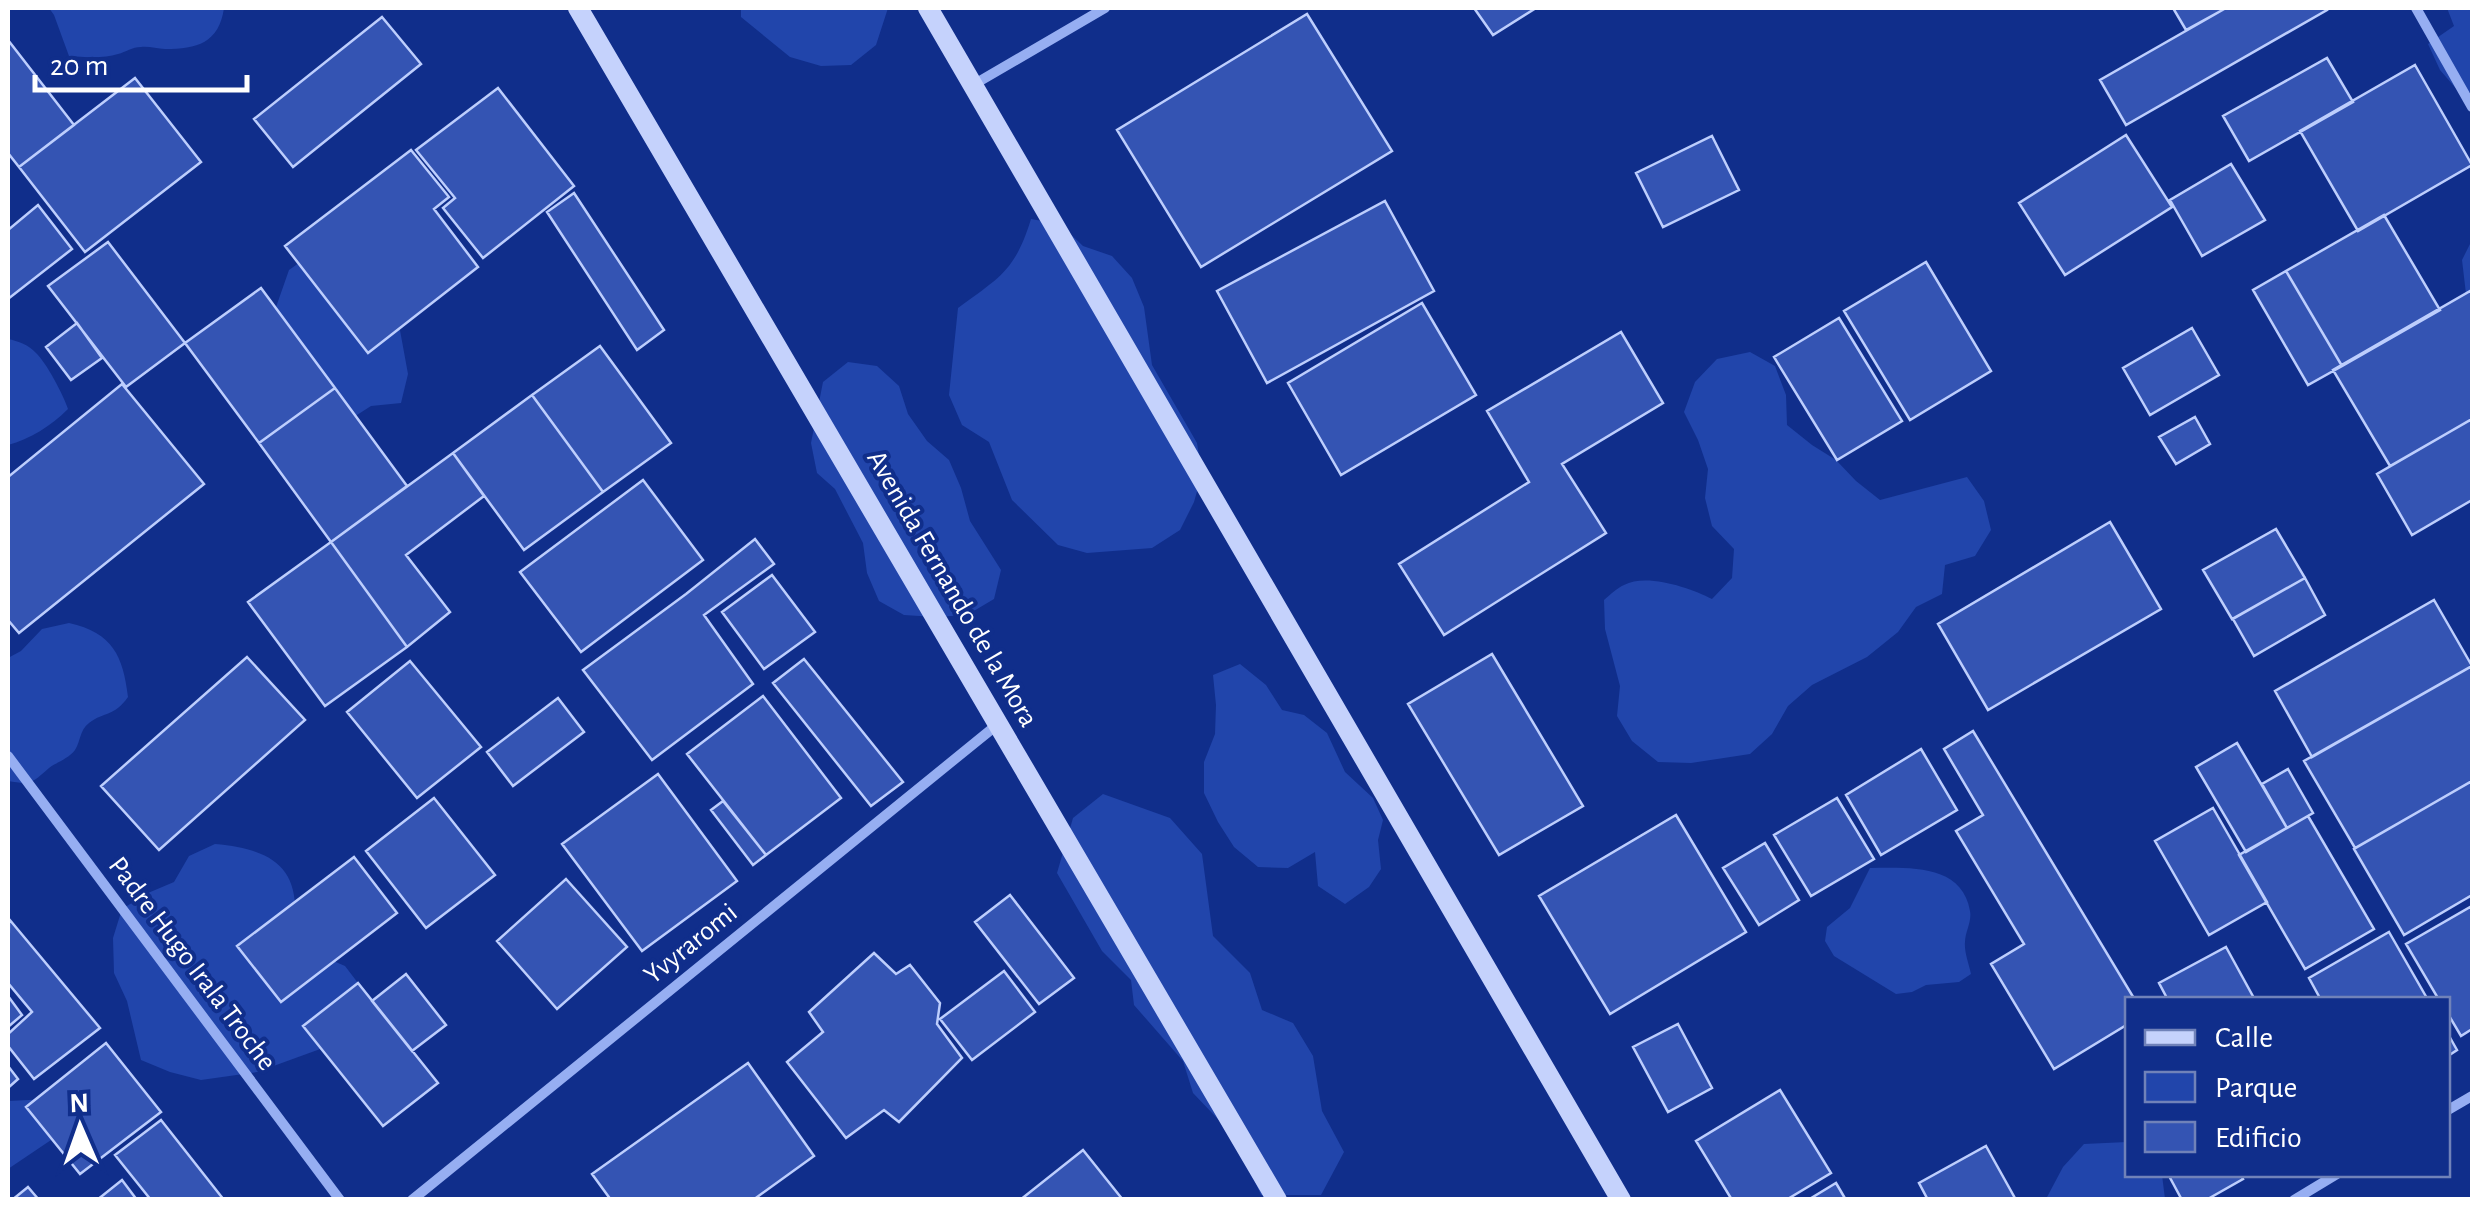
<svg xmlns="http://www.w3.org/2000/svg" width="2480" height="1207" font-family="'Alegreya Sans',sans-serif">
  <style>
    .green { fill: #2145ab }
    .building { fill: #3454b3; stroke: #bdcefd; stroke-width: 2.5 }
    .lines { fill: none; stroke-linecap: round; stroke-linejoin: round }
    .street { stroke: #96aef2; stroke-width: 10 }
    .secondary { stroke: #c5d2fc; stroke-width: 20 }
    .labels { text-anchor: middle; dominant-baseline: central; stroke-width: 8; stroke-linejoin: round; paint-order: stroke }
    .street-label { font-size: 28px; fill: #fff; stroke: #102e8b }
  </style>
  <rect width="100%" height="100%" fill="#102e8b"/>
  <path class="green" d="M49 8H224C219 43 197 49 165 49 157 49 149 46 141 47 132 47 126 52 118 54 103 59 84 57 69 56L54 15Z
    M741 8H888L876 45 851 65 821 66 790 57 741 17Z
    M2447 8H2472V92H2459L2440 70 2428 44 2454 26Z
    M1031 219 1060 224 1083 246 1112 256 1132 278 1144 307 1152 365 1197 443 1202 474 1194 502 1180 530 1152 548 1087 553 1058 545 1012 500 989 442 962 425 949 395 958 308C1000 277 1015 271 1031 219Z
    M2472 240V357H2456L2466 294 2462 260Z
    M313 253 391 281 408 374 401 403 371 406 346 422 268 330 289 270Z
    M8 339C18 341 29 345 36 353 46 362 64 396 68 409 51 426 30 439 8 445Z
    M1750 352 1775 366 1786 395 1787 425 1812 445 1836 460 1856 481 1880 500 1967 477 1984 501 1991 530 1975 556 1945 565 1942 594 1916 607 1898 632 1867 657 1812 685 1788 706 1772 734 1750 754 1691 763 1658 762 1632 741 1617 716 1620 686 1605 629 1604 600C1610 595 1617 588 1624 585 1647 573 1690 588 1712 599L1732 578 1734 549 1712 526 1705 498 1708 469 1698 440 1684 412 1695 382 1717 359Z
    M848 362 877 366 899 386 908 414 927 441 949 460 961 488 970 521 1001 570 994 599 967 615 935 617 904 615 879 601 867 573 863 543 835 489 817 473 811 443 823 382Z
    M69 623C113 633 123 656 128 697 114 717 105 711 89 723 79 731 81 741 75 750 68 759 57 762 49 768 32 783 31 785 8 781V658L21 651 42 629Z
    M1240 664 1266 685 1282 710 1304 715 1327 733 1345 772 1373 798 1383 820 1378 840 1381 869 1369 887 1345 904 1318 886 1315 852 1288 868 1258 867 1234 847 1218 822 1204 793V762L1215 734 1216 705 1213 675Z
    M1103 794 1170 818 1202 854 1213 936 1250 973 1262 1010 1293 1023 1313 1056 1322 1111 1344 1152 1321 1195H1261L1235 1137 1193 1093 1183 1061 1134 1005 1131 980 1102 951 1057 873 1073 818Z
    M215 844C284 850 304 876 292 943L345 966 358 983 355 1011 345 1040 257 1072 201 1080 170 1072 141 1060 127 1001 114 973 113 938 122 909 148 893 174 882 189 856Z
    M1870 868C1907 868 1962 863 1970 911 1972 922 1965 932 1965 942 1964 952 1969 964 1971 974L1959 982 1926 985 1912 992 1896 994 1834 956 1825 941 1827 927 1850 908Z
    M49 1099 57 1136 8 1169V1101Z
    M2127 1142 2128 1174 2162 1175 2165 1199H2046L2063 1167 2084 1144Z"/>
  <path class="building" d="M1474 8H1536L1493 35Z
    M2173 8H2226L2186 30Z
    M2226 8H2326L2327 10 2126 125 2100 80Z
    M1307 14 1392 151 1201 267 1117 130Z
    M382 17 421 64 293 167 254 119Z
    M8 40 74 125 19 167 8 153Z
    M2327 58 2353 102 2249 161 2223 116Z
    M2415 65 2472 165 2358 231 2300 131Z
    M135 78 201 162 85 252 19 167Z
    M498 88 574 186 483 258 443 208 455 198 416 150Z
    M2126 135 2172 207 2065 275 2019 203Z
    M1712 136 1739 190 1663 227 1636 173Z
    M411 150 449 197 434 209 478 267 368 353 285 246Z
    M2231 164 2265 220 2202 256 2170 200Z
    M574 193 664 330 637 350 547 212Z
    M1385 201 1434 291 1267 383 1217 291Z
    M38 205 72 249 8 299V230Z
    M2384 215 2440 310 2342 366 2286 271Z
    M108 242 185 343 126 387 48 286Z
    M1926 262 1991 371 1910 420 1844 311Z
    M2286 271 2342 366 2308 385 2253 290Z
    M261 288 335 388 259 443 185 343Z
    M2472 290V419L2390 466 2333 370Z
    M1422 303 1476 395 1341 475 1288 383Z
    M1839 318 1902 421 1837 460 1774 357Z
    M77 323 102 358 71 380 46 347Z
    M2192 328 2219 375 2150 415 2123 368Z
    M1621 332 1663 403 1562 464 1606 533 1444 635 1399 564 1529 482 1487 411Z
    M600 346 671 443 603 492 532 395Z
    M122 384 204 484 19 633 8 620V477Z
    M335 388 407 486 331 542 259 443Z
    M532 395 603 492 524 550 453 453Z
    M2195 417 2210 444 2176 464 2159 437Z
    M2472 419V500L2412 535 2377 474Z
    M453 453 484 496 406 555 450 612 407 647 331 542Z
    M643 480 703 560 581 652 520 572Z
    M2110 522 2161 609 1988 710 1938 624Z
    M2276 529 2305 578 2232 619 2203 570Z
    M755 539 774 564 704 615 753 684 652 760 583 670 686 594Z
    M331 542 407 647 325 706 248 602Z
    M772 575 815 632 764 669 722 612Z
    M2305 578 2325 615 2254 656 2233 619Z
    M2434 600 2472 666 2312 757 2275 691Z
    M1492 654 1583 806 1499 855 1408 704Z
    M247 657 305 720 159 850 101 786Z
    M804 659 903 782 871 806 773 683Z
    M410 661 481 747 417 798 347 712Z
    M2472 666V781L2355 848 2304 761Z
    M763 696 841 798 766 855 687 754Z
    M558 698 584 732 513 786 487 752Z
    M1973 731 2135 1000H2128V1024L2054 1069 1991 964 2024 944 1956 831 1983 815 1944 749Z
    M2237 743 2287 828 2246 852 2196 767Z
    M1921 749 1957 810 1881 855 1846 795Z
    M2288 769 2313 813 2287 828 2262 784Z
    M658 774 737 881 642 951 562 844Z
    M2472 781V895L2404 935 2354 849Z
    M434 798 495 875 426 928 366 851Z
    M1837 798 1874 859 1811 896 1774 835Z
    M723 801 766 855 753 865 711 810Z
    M2213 808 2267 902 2209 935 2155 841Z
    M1676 815 1746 932 1610 1014 1539 896Z
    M2308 816 2374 929 2305 969 2239 855Z
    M1765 843 1799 900 1759 925 1723 868Z
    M354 857 397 913 281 1002 237 946Z
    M566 879 627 947 557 1009 497 941Z
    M1010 895 1074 978 1039 1004 975 922Z
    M2472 906V1029L2461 1036 2448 1014V1000H2439L2406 944Z
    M9 919 100 1028 34 1079 8 1046V1034L32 1012 8 983Z
    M2389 932 2428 1000H2321L2309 978Z
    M2226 947 2255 1000H2168L2159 983Z
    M874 953 896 974 910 965 940 1003 937 1024 962 1058 899 1122 884 1110 846 1138 787 1062 823 1032 809 1012Z
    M1004 971 1035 1012 972 1060 940 1019Z
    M406 974 446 1025 412 1051 372 1001Z
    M358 983 438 1083 383 1126 303 1026Z
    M8 996 22 1015 8 1027Z
    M1678 1024 1712 1088 1668 1112 1633 1047Z
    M2448 1034 2457 1050 2448 1056Z
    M106 1043 161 1112 80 1174 26 1107Z
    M748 1063 814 1156 753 1200H611L592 1174Z
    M8 1066 18 1079 8 1088Z
    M1780 1090 1831 1173 1786 1200H1732L1696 1141Z
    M161 1120 224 1200H151L115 1155Z
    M1986 1146 2016 1200H1928L1919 1183Z
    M1083 1150 1123 1200H1020Z
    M2168 1174H2240L2243 1179 2206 1200H2182Z
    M122 1180 137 1200H97Z
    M1836 1183 1846 1200H1808Z
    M28 1187 39 1200H12Z"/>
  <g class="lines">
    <path class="street" d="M2416 8 2472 107
      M973 85 1105 8
      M8 756 340 1200
      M2448 1110 2472 1096
      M412 1200 998 724
      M2294 1200 2337 1174"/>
    <path class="secondary" d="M578 8 1277 1200
      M928 8 1621 1200"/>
  </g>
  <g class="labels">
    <g class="street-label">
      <text transform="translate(952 589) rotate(60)">Avenida Fernando de la Mora</text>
      <text transform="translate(691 944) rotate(-39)">Yvyraromi</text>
      <text transform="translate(192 964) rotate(53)">Padre Hugo Irala Troche</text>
    </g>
  </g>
  <rect width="2480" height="1207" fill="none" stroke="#ffffff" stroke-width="20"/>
  <rect x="2125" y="997" width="325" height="180" fill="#102e8b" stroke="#7082b9" stroke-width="2.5"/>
  <rect x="2145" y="1030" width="50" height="15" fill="#c5d2fc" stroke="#7082b9" stroke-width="2.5"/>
  <text x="2215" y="1047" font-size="30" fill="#ffffff">Calle</text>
  <rect x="2145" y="1072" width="50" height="30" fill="#2145ab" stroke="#7082b9" stroke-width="2.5"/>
  <text x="2215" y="1097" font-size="30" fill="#ffffff">Parque</text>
  <rect x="2145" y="1122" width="50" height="30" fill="#3454b3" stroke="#7082b9" stroke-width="2.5"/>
  <text x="2215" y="1147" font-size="30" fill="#ffffff">Edificio</text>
  <g transform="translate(80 1127) rotate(358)" stroke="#102e8b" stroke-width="8" paint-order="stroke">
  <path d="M0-8L18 38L0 25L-18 38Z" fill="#ffffff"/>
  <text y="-15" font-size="28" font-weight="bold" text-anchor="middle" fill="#ffffff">N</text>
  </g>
  <path d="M35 75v15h212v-15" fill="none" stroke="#ffffff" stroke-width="5"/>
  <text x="50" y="75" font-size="30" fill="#ffffff" stroke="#102e8b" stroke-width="8" paint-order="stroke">20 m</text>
</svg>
